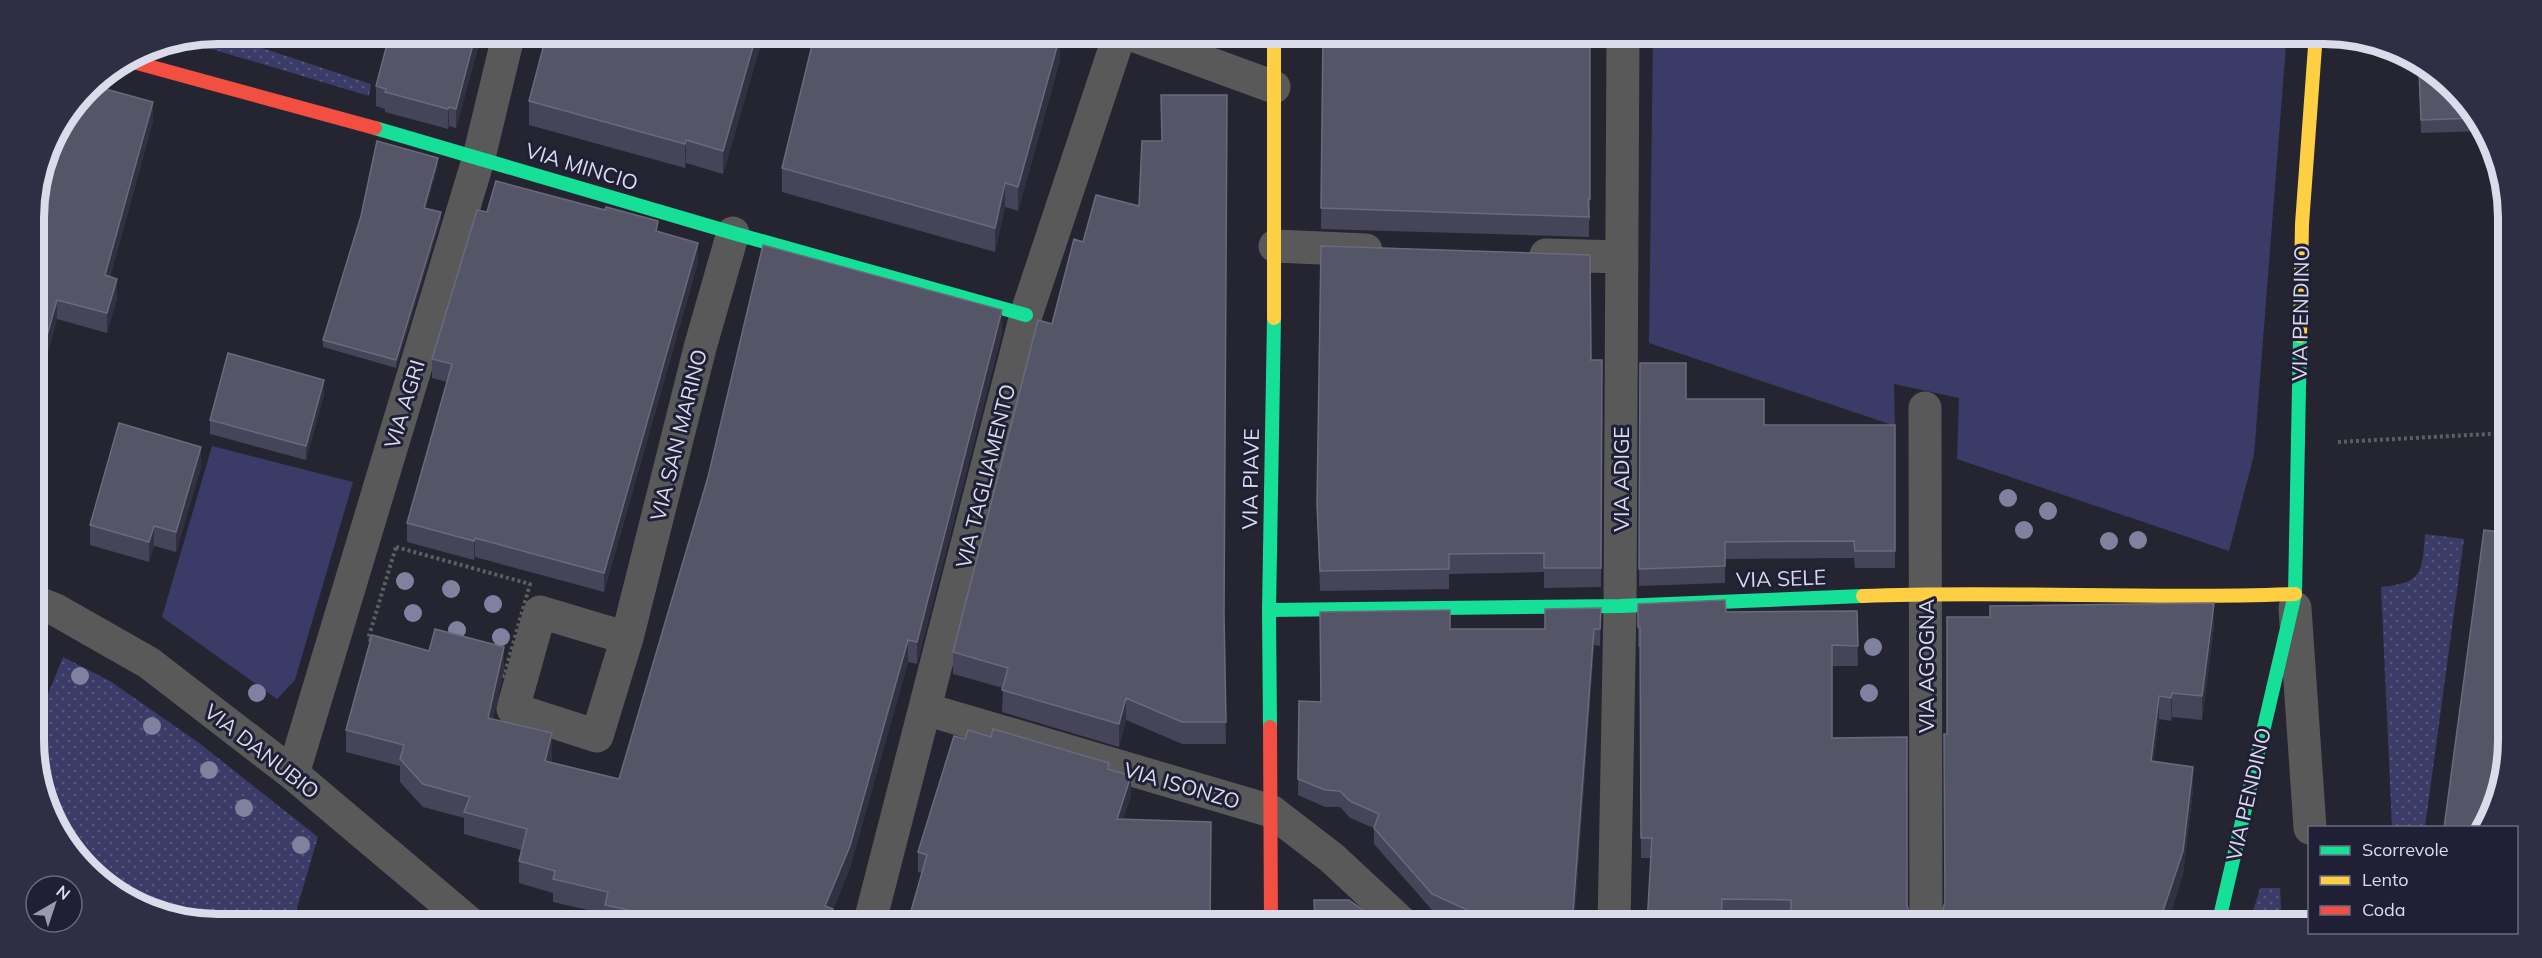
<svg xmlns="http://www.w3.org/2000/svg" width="2542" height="958" font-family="Mulish,sans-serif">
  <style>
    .grass { fill: #3b3b67 }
    .park { fill: url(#park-dots) }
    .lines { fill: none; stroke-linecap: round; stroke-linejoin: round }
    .path { stroke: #5e5e61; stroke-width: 4; stroke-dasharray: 3 3; stroke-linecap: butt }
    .street { stroke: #59595a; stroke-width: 33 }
    .fast { stroke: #16e098; stroke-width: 14 }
    .slow { stroke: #ffcf43; stroke-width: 14 }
    .jam { stroke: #f24e42; stroke-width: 14 }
    .tree { fill: #7f819f }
    .wall { fill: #454458 }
    .shaded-wall { fill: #313142 }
    .building { fill: #555568; stroke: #6a6a7c; stroke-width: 1.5 }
    .labels { text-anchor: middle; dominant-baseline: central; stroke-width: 6; stroke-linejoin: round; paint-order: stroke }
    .street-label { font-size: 21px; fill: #dadbeb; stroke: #1f2036 }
    .rim { fill: none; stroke: #dadbeb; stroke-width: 8 }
  </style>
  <defs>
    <pattern id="park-dots" width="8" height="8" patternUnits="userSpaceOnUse" patternTransform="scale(1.5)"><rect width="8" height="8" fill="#3b3b67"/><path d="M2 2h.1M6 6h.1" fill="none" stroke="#57577d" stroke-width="1.8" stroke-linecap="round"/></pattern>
  </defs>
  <rect width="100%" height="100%" fill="#242531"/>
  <path class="grass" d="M1653 33H2287L2254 455 2229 551 1957 459 1959 398 1894 384 1895 426 1649 343Z
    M212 446 353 482 295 680 277 699 162 617Z"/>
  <path class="park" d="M218 33H230L229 37 371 84 369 96 182 40Z
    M2425 534 2464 539 2425 827H2392L2381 587C2423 583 2422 573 2425 534Z
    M63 657 110 681 199 743 318 837 292 925H218L159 915 79 862 36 776V724Z
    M2260 888H2280L2282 925H2249Z"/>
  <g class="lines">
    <path class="path" d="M2338 442 2508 433
      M396 547 530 584 504 676 368 639Z"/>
    <path class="street" d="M1127 33 1274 87
      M1275 246 1366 250
      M1546 255 1622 257
      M1925 408 1926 925
      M36 602 56 610 149 663 293 774 472 925
      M2295 608 2310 828
      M540 612 627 638 597 736 513 709Z
      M627 638 701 344 733 233
      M925 709 1271 811 1332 858 1404 925
      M293 774 479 157 509 33
      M869 925 1026 315 1120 33
      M1614 925 1620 606 1623 33"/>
    <path class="fast" d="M375 128 733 233 1026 315
      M1269 610 1620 606 1863 596
      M1270 727 1269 610 1274 318
      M2218 925 2295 594 2300 336"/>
    <path class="slow" d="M1274 318V33
      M2300 336 2302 224 2316 33
      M1863 596C2007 590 2151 600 2295 594"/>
    <path class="jam" d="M126 60 375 128
      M1270 727 1271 925"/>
  </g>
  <g class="tree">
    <circle cx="2008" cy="498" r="9"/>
    <circle cx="2048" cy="511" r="9"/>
    <circle cx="2024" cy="530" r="9"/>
    <circle cx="2138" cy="540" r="9"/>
    <circle cx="2109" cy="541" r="9"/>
    <circle cx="405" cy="581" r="9"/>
    <circle cx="451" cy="589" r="9"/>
    <circle cx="493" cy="604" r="9"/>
    <circle cx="413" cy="613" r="9"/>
    <circle cx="457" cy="630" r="9"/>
    <circle cx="501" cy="637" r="9"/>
    <circle cx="1873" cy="647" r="9"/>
    <circle cx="80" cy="676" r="9"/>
    <circle cx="257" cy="693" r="9"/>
    <circle cx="1869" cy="693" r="9"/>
    <circle cx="152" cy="726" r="9"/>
    <circle cx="209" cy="770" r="9"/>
    <circle cx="244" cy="808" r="9"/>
    <circle cx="301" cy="845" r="9"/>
  </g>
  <path class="wall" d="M390 33H482L456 128 449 126 448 129 385 112V109L376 106V86Z
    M764 33 723 174 686 163 685 168 529 125V101Z
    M768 33H1052L1060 60 1018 211 1005 207 995 252 782 192V168L812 45Z
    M1323 33H1590V220H1589V237L1321 229Z
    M2419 70 2463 96 2485 131 2421 133Z
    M153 121 110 277 117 298 107 333 57 319 34 402 33 205Z
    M438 165 426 208 441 219 396 368 323 347V340Z
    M658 232 698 262 604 592 475 557 474 560 407 542V523L447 382 432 378V359Z
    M1052 324 1224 621 1226 744H1182L1126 720 1119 747 1002 712 1003 688 953 674V652Z
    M1002 333 917 664 908 662 850 868 833 909V925H605V914L553 902V893L519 883V861L521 850 464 834V818L423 807 400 782V766L346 752V730L429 651 504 670 493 719 552 756 551 762 619 779Z
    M1591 360H1602L1601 587 1544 588V572L1449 574V589L1320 591 1317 504Z
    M1640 363 1686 399 1764 425H1895V568H1855L1854 558 1725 559V583L1639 586Z
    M324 394 306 460 210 434V420Z
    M201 467 176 552 154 546 149 562 90 545V525Z
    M1638 604 1726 612 1857 611 1858 666H1832V738L1907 905 1910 915 1917 921V925H1791V920H1722V925H1647L1651 858H1641L1640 647H1638Z
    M1601 608 1600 646 1594 645 1574 925H1464L1432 910 1374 844V828L1350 818 1340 807H1325L1298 795 1299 701 1321 702 1450 629H1545Z
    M2214 626 2202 720 2172 717 2171 721 2159 719 2153 762 2193 790 2183 874 2167 925H1935V918L1942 912 1945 902Z
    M1109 770 1131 795 1123 819 922 873 918 872V852Z"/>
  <path class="shaded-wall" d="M476 33H482L456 128V109Z
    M757 33H764L723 174V151Z
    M1060 36V60L1018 211V187Z
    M153 102V121L105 295V275Z
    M449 107V126L448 129V109Z
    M686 140V163L685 168V144Z
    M438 158V165L424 215V208Z
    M1005 183V207L995 252V228Z
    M441 212V219L396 368V360Z
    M698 243V262L604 592V573Z
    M117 279V298L107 333V313Z
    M57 300V319L34 402V382Z
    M1002 310V333L917 664V642Z
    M324 380V394L306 460V446Z
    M201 447V467L176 552V532Z
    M154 526V546L149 562V542Z
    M475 538V557L474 560V541Z
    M2214 603V626L2202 720V696Z
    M1594 629V645L1574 925H1572Z
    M908 640V662L850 868 833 909V925H829L825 906Z
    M504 647V670L488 741V718Z
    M40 667V681L36 692V679Z
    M2172 693V717L2171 721V698Z
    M2159 696V719L2151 785V761Z
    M1126 698V720L1119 747V724Z
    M552 733V756L545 784V761Z
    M2193 767V790L2183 874 2167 925H2163V911Z
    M1131 776V795L1117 838V819Z"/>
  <path class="building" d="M390 33H476L456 109 449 107 448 109 385 92 386 89 376 86Z
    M547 33H757L723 151 686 140 685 144 529 101Z
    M815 33H1052L1060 36 1018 187 1005 183 995 228 782 168Z
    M1323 33H1590V199H1588L1589 217 1321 208Z
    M2419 70H2424L2463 96 2477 118 2421 120Z
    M91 85 153 102 105 275 117 279 107 313 57 300 34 382 33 205 52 136Z
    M1161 95H1227L1224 615 1226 722H1182L1126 698 1119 724 1002 690 1008 668 953 652 1038 320 1052 324 1074 239 1083 242 1096 195 1139 206 1142 141H1162Z
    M377 141 438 158 424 208 441 212 396 360 323 340 361 216Z
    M496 181 605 210 606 207 658 221 656 231 698 243 604 573 475 538 474 541 407 523 452 364 432 359 477 210 487 212Z
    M763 245 1002 310 917 642 908 640 850 846 825 906 833 909 829 925H671L632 915 633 911 605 905 608 892 553 879 555 871 519 861 527 829 464 812 470 797 423 784 400 759 404 745 346 730 372 635 429 651 435 629 504 647 488 718 552 733 545 761 619 779 708 477Z
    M1321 246 1590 255 1591 360H1602L1601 568H1544V553L1449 554V569L1320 571 1317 504Z
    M228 353 324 380 306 446 210 420Z
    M1640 363H1686V399H1764V425H1895V551H1855L1854 541 1725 542V566L1639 569Z
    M119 423 201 447 176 532 154 526 149 542 90 525Z
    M2484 530 2508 533 2509 740 2499 799 2485 828H2444Z
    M1725 600 1726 612 1857 611 1858 646 1832 645V738L1907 737V905L1910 915 1917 921H1897V925H1791V900L1722 899 1721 925H1647L1652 838H1641L1640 627H1638V604Z
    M2214 603 2202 696 2172 693 2171 698 2159 696 2151 761 2193 767 2183 851 2163 911 2167 912 2164 925H2032L2033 919 1935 918 1942 912 1945 902 1944 734H1947V617H1990V606Z
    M1601 608 1600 629H1594L1572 925H1500L1432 894 1374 828 1379 814 1350 801 1340 791 1325 790 1298 779 1299 701 1321 702 1320 612 1450 610V629H1545V609Z
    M36 666 40 667 36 679Z
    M993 729 1109 763 1108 769 1131 776 1117 819 1211 822 1210 925H907L927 855 918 852 954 736 965 739 968 730 991 737Z
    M1314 900H1349L1384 925H1315Z"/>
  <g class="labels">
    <g class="street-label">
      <text transform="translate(582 166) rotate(17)">VIA MINCIO</text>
      <text transform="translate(2300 313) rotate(-89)">VIA PENDINO</text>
      <text transform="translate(404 404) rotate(-73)">VIA AGRI</text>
      <text transform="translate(678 435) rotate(-76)">VIA SAN MARINO</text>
      <text transform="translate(985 476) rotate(-76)">VIA TAGLIAMENTO</text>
      <text transform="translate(1250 479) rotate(-89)">VIA PIAVE</text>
      <text transform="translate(1621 479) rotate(-90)">VIA ADIGE</text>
      <text transform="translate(1781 578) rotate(-2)">VIA SELE</text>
      <text transform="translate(1926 666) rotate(-90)">VIA AGOGNA</text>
      <text transform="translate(262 751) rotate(38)">VIA DANUBIO</text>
      <text transform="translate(1182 785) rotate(16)">VIA ISONZO</text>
      <text transform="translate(2248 794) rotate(-77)">VIA PENDINO</text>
    </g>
  </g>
  <path d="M0 0H2542V958H0ZM218 44H2324A174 174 0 0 1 2498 218V740A174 174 0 0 1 2324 914H218A174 174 0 0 1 44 740V218A174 174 0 0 1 218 44Z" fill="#2e2f44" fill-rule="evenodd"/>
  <path class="rim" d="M218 44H2324A174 174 0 0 1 2498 218V740A174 174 0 0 1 2324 914H218A174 174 0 0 1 44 740V218A174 174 0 0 1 218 44Z"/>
  <rect x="2308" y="826" width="210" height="108" fill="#1f2036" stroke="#6a6b7e" stroke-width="1.5"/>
  <rect x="2320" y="846" width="30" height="9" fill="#16e098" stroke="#6a6b7e" stroke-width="1.5"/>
  <text x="2362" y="856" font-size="18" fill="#dadbeb">Scorrevole</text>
  <rect x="2320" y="876" width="30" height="9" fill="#ffcf43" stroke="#6a6b7e" stroke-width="1.5"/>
  <text x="2362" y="886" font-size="18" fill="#dadbeb">Lento</text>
  <rect x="2320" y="906" width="30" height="9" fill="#f24e42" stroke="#6a6b7e" stroke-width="1.5"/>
  <text x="2362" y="916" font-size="18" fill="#dadbeb">Coda</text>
  <g transform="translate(54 904) rotate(39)"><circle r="28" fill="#1f2036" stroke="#6a6b7e" stroke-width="1.5"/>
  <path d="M0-4.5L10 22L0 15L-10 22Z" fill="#9a9baa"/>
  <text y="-9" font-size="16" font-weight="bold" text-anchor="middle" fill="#dadbeb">N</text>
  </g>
</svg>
